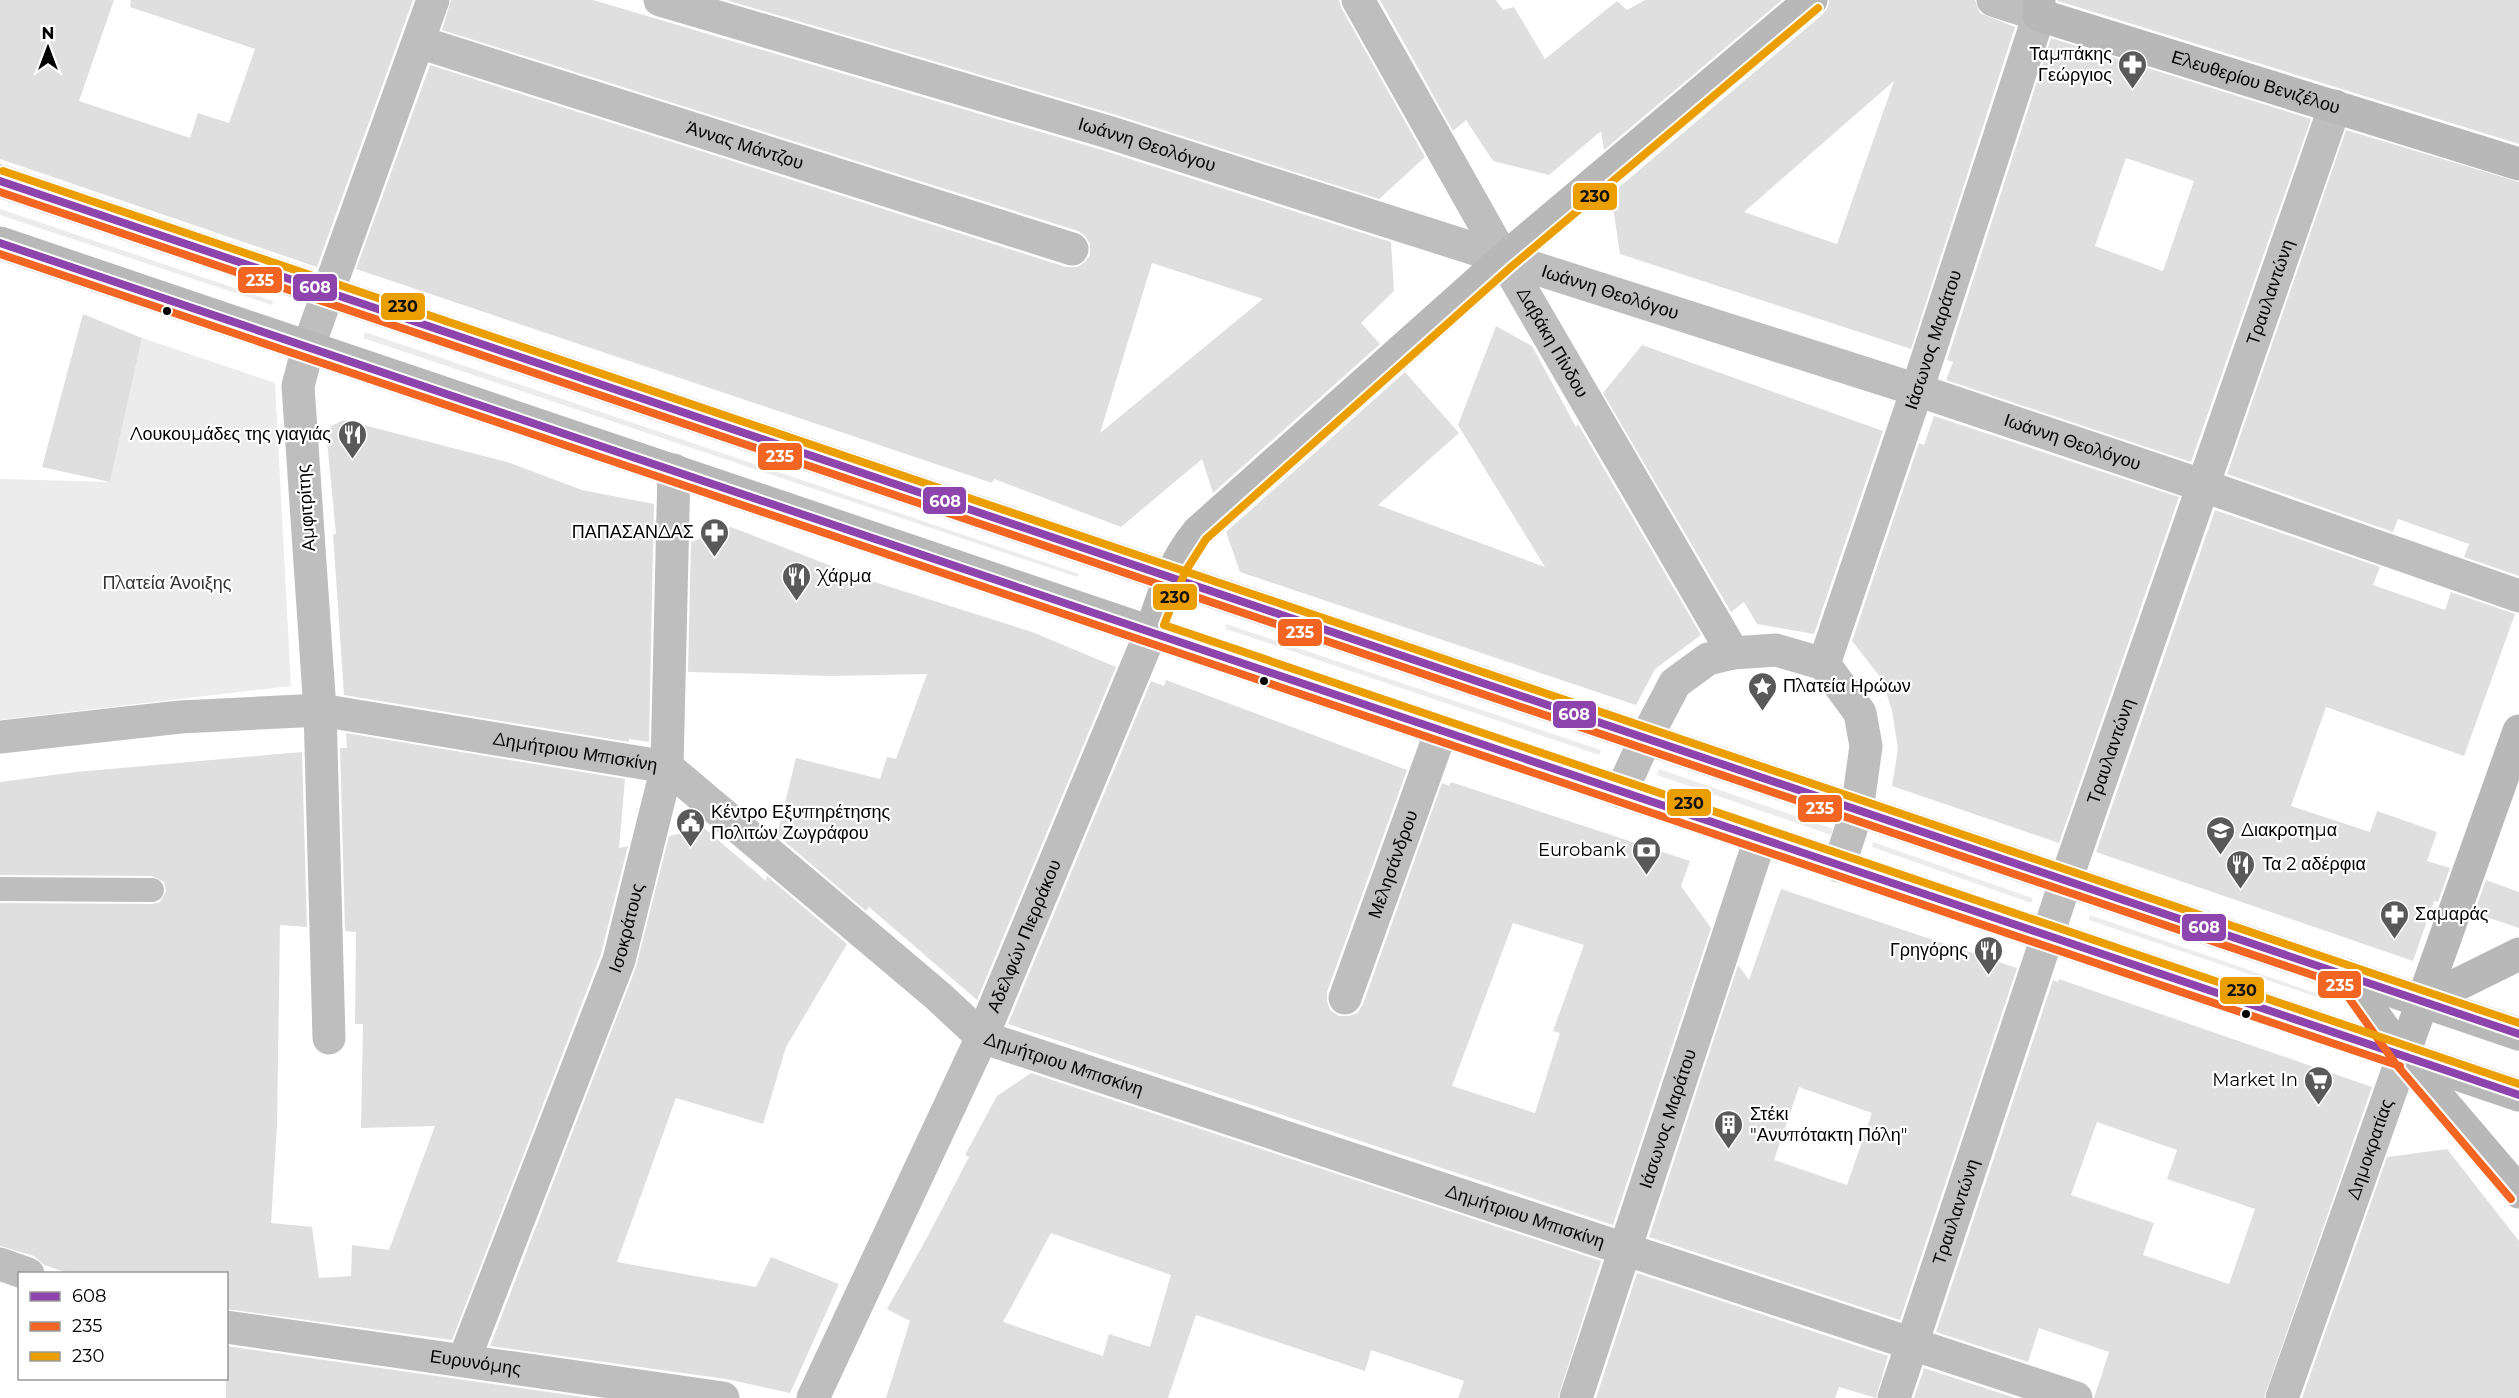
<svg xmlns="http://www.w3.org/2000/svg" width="2519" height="1398" font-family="Montserrat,sans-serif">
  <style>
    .green { fill: #ececec }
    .building { fill: #dfdfdf; fill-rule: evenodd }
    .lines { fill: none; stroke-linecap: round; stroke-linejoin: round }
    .lane { stroke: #bebebe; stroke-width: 24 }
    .street { stroke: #bebebe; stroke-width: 33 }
    .secondary { stroke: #b8b8b8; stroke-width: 33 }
    .bus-1-casing { stroke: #fff; stroke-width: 12 }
    .bus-2-casing { stroke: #fff; stroke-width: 12 }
    .bus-3-casing { stroke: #fff; stroke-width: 12 }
    .bus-1 { stroke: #8e44ad; stroke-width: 8 }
    .bus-2 { stroke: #f26522; stroke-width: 8 }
    .bus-3 { stroke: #eb9e00; stroke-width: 8 }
    .bus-dot { fill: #000; stroke: #fff; stroke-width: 2 }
    .labels { text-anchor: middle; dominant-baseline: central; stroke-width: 4.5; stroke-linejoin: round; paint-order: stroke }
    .poi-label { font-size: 18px; fill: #000; stroke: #fff; text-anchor: start }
    .street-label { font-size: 18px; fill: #000; stroke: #fff }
    .park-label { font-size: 18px; fill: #333; stroke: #fff }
    .line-badge { stroke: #fff; stroke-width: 2 }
    .badge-label { font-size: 16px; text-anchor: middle; font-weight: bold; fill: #fff }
    .pale-badge-label { font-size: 16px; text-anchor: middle; font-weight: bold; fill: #111 }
  </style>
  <rect width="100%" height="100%" fill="#fff"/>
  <path class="green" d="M0 209 273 301 272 305 0 215Z
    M365 332 1079 574 1077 577 363 338Z
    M142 338 275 383 291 686 0 720V479L110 482Z
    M1226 624 1601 750 1599 755 1226 629Z
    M1659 769 1833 829 1831 835 1657 775Z
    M1873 842 2032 898H2033L2031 903 1872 847Z
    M2090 915 2318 994 2317 997 2089 920Z"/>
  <path class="building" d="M0 0H114L79 101 190 138 198 113 229 123 255 49 130 7 131 0H413L317 267 0 159Z
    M451 0H593L1102 150 1391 242 1394 291 1361 323 1380 344 1213 493 1202 459 1121 527 994 479 992 483 356 269 430 65 1066 267H1077L1085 262 1090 255V244L1085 236 1078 231 442 30ZM1152 263 1263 299 1100 433Z
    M726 0H1339L1342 9 1425 157 1379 199 1113 114Z
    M1380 0H1496L1503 10 1514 7 1545 59 1617 1 1627 10 1645 0H1782L1604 150 1601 131 1549 175 1493 161 1466 120 1453 131Z
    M1829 0H1975L1980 13 2015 27 1911 349 1620 254 1611 194 1823 14 1828 7ZM1894 81 1837 244 1744 212Z
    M2058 0H2519V144L2058 1Z
    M2051 38 2311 119 2191 462 1946 380 1953 362 1947 360ZM2126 158 2194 181 2163 271 2095 246Z
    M2346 130 2519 182V576L2464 557 2469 544 2398 519 2393 532 2227 474Z
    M83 314 142 338 110 482 42 467Z
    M1496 326 1532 346 1576 427 1578 424 1701 635 1655 669 1636 705 1240 572 1226 532 1405 372 1459 433 1378 505 1545 567 1458 425Z
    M1642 345 1883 431 1814 634 1757 624 1744 602 1731 612 1603 393Z
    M1934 416 2179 497 2059 843 1892 786 1898 749 1892 710 1881 678 1852 641 1919 443 1924 445Z
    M344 420 507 462 582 490 654 504 649 742 629 739V742L344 695 333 534H336L327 441 331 426Z
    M2215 510 2380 567 2373 585 2445 610 2451 592 2515 614 2464 756 2326 707 2291 806 2370 832 2377 811 2437 832 2427 861 2450 868 2438 902 2434 901 2413 961 2096 852Z
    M731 527 862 578 1032 632 1116 667 977 1000 869 907 866 911 777 835 796 758 880 779 887 757 896 759 927 674 832 676 688 672 691 542Z
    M1166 680 1407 770 1327 992V1001L1330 1010 1339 1016H1349L1357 1013 1363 1004 1442 783 1449 786 1451 782 1690 861 1681 886 1711 928 1613 1225 1008 1024 1151 681 1164 686ZM1513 923 1584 945 1553 1031 1560 1033 1535 1113 1452 1086Z
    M346 733 625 779 619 848 628 846 601 954 452 1340 226 1309V1274H71L44 1265 34 1256 0 1246V903L152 904 160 902 166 891 164 882 152 876 0 875V782L76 772 302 752 307 927 280 925 277 1126 271 1223 312 1227 319 1278 351 1276 352 1245 389 1250 435 1126 361 1128 363 1024H355L356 932 345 931 340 748H347Z
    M704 828 766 881 767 876 847 944 786 1047 763 1124 676 1098 617 1262 756 1287 771 1257 839 1284 790 1393 726 1379 490 1346 636 967 669 836Z
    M2486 880 2519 892V928L2474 913Z
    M1781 889 2017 968 1900 1320 1649 1237 1738 965 1749 980ZM1799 1087 1872 1113 1847 1185 1774 1160Z
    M2059 979 2372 1087 2264 1398H2094L2109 1352 2039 1328 2028 1362 1936 1332 2053 980 2058 982ZM2097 1122 2177 1150 2167 1179 2255 1209 2229 1284 2143 1255 2154 1223 2071 1195Z
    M1031 1073 1601 1261 1558 1398H1458L1464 1381 1371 1350 1365 1371 1196 1315 1168 1398H886L910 1321 887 1309 929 1234 969 1157 965 1155 997 1096ZM1051 1233 1171 1275 1150 1347 1109 1334 1103 1356 1003 1322Z
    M2447 1149 2519 1241V1398H2302L2387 1157Z
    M1637 1273 1888 1356 1876 1398 1839 1387 1835 1398H1596Z
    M226 1346 590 1398H226Z
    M1924 1368 2015 1398H1914Z"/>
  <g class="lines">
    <path class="lane" d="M0 889 152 890"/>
    <g class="street">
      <path id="s1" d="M660 0 1108 132 1917 390 2204 486 2519 596"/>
      <path id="s2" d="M1358 0 1504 259 1733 653"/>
      <path id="s3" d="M419 42 1072 249"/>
      <path id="s4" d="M1824 664 1917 390 2039 15 1993 0"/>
      <path id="s5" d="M0 737 180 717 320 710 667 767 938 996 982 1037 2076 1398"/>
      <path d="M1621 792 1646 738 1675 683 1708 659 1733 653 1776 650 1824 664 1860 713 1866 746 1857 811 1839 866"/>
      <path id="s6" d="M1345 998 1441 731"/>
      <path d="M329 1038 320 710 298 386 308 348 433 0"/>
      <path d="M0 1264 28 1274"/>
      <path id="s7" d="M226 1327 723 1398"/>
      <path id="s8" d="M464 1360 619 960 667 767 674 470"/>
      <path id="s9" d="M813 1398 982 1037 1151 632"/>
      <path id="s10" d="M1576 1398 1760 839"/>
      <path id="s11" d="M1894 1398 2066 880 2335 106"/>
      <path id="s12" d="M2282 1398 2403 1056"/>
    </g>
    <g class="secondary">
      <path id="s13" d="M2039 0V15L2519 164"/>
      <path d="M0 181 2519 1034"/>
      <path d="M0 243 2519 1095"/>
      <path d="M1151 632C1163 596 1173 562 1198 532L1504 259 1811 0"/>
      <path d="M2346 975 2403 1056 2519 1192"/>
      <path d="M2424 1001 2519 954"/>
      <path d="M2403 1056 2519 731"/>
    </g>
    <defs>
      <path id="bus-1" d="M0 181 2519 1034
        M0 243 2519 1095"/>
      <path id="bus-2" d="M0 192 2339 984 2395 1063 2511 1199
        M0 254 2400 1066"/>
      <path id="bus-3" d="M1818 8 1511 267 1206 539 1185 572 1164 625 2519 1084
        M3 171 2519 1023"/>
    </defs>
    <use href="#bus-1" class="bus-1-casing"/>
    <use href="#bus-2" class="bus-2-casing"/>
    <use href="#bus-3" class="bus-3-casing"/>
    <use href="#bus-1" class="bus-1"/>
    <use href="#bus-2" class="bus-2"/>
    <use href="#bus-3" class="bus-3"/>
  </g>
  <defs>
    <symbol id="pharmacy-pin" viewBox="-11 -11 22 30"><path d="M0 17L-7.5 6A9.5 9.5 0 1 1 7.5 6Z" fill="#595959" stroke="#fff"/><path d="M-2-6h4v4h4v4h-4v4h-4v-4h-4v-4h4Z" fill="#fff"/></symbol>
    <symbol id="restaurant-pin" viewBox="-11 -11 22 30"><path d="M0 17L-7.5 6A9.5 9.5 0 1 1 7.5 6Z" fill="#595959" stroke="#fff"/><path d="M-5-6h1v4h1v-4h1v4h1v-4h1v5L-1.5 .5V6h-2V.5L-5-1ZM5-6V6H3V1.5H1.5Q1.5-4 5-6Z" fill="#fff"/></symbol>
    <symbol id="sight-pin" viewBox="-11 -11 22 30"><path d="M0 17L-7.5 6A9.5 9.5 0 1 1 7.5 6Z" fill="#595959" stroke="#fff"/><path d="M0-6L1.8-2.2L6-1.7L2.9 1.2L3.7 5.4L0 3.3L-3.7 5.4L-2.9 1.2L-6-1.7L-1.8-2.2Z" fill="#fff"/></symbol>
    <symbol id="civic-pin" viewBox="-11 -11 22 30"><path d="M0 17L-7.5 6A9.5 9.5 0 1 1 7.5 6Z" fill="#595959" stroke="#fff"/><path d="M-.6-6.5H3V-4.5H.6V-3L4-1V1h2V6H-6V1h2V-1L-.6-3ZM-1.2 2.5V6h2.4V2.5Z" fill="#fff"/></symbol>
    <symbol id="school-pin" viewBox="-11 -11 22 30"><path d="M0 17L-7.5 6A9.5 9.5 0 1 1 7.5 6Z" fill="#595959" stroke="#fff"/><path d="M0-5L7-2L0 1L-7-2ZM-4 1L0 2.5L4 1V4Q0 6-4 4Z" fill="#fff"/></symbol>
    <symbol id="bank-pin" viewBox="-11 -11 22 30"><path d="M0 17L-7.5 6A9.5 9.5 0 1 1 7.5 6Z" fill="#595959" stroke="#fff"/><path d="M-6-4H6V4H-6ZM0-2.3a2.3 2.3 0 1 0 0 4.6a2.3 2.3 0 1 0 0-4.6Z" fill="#fff"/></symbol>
    <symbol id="supermarket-pin" viewBox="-11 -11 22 30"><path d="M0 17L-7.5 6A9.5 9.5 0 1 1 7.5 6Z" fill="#595959" stroke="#fff"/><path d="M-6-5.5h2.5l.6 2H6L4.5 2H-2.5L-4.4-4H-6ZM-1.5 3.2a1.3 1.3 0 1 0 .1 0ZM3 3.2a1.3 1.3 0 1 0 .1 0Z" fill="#fff"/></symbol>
    <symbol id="building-pin" viewBox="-11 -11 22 30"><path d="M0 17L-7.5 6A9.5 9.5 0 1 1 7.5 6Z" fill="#595959" stroke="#fff"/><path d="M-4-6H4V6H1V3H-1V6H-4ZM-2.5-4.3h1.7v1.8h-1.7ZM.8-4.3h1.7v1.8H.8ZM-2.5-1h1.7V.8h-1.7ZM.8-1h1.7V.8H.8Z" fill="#fff"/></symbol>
  </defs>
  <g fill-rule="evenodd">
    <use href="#pharmacy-pin" x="2116" y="48" width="33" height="45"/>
    <use href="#restaurant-pin" x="336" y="418" width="33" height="45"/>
    <use href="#pharmacy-pin" x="698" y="516" width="33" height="45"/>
    <use href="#restaurant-pin" x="780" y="560" width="33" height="45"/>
    <use href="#sight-pin" x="1746" y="670" width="33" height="45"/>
    <use href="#civic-pin" x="674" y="806" width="33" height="45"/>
    <use href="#school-pin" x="2204" y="814" width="33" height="45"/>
    <use href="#bank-pin" x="1630" y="834" width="33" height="45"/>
    <use href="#restaurant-pin" x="2224" y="848" width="33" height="45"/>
    <use href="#pharmacy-pin" x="2378" y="898" width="33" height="45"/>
    <use href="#restaurant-pin" x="1972" y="934" width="33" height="45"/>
    <use href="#supermarket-pin" x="2302" y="1064" width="33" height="45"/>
    <use href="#building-pin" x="1712" y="1108" width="33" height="45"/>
  </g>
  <g class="bus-dot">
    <circle cx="167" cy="311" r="5"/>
    <circle cx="1264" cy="681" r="5"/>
    <circle cx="2246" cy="1014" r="5"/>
  </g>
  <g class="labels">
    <g class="poi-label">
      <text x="2112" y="54" text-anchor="end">Ταμπάκης<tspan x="2112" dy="21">Γεώργιος</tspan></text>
      <text x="331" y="434" text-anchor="end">Λουκουμάδες της γιαγιάς</text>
      <text x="694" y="532" text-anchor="end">ΠΑΠΑΣΑΝΔΑΣ</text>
      <text x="818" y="576">Χάρμα</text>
      <text x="1783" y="686">Πλατεία Ηρώων</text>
      <text x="711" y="812">Κέντρο Εξυπηρέτησης<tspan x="711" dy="21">Πολιτών Ζωγράφου</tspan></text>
      <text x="2241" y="830">Διακροτημα</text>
      <text x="1626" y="850" text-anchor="end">Eurobank</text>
      <text x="2262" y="864">Τα 2 αδέρφια</text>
      <text x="2415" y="914">Σαμαράς</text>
      <text x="1968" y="950" text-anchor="end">Γρηγόρης</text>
      <text x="2298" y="1080" text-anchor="end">Market In</text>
      <text x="1750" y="1114">Στέκι<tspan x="1750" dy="21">"Ανυπότακτη Πόλη"</tspan></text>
    </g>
    <g class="street-label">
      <text stroke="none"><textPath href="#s13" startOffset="242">Ελευθερίου Βενιζέλου</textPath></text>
      <text stroke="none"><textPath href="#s3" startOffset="342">Άννας Μάντζου</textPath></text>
      <text stroke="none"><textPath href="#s1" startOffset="508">Ιωάννη Θεολόγου</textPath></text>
      <text stroke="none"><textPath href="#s1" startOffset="994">Ιωάννη Θεολόγου</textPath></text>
      <text stroke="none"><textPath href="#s11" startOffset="1168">Τραυλαντώνη</textPath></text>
      <text stroke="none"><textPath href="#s4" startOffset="342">Ιάσωνος Μαράτου</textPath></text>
      <text stroke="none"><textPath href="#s2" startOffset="394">Δαβάκη Πίνδου</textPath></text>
      <text stroke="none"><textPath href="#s1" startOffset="1480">Ιωάννη Θεολόγου</textPath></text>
      <text transform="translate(306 508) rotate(-94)">Αμφιτρίτης</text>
      <text stroke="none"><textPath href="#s11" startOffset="682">Τραυλαντώνη</textPath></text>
      <text stroke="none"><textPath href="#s5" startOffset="580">Δημήτριου Μπισκίνη</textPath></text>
      <text stroke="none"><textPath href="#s6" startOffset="142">Μελησάνδρου</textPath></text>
      <text stroke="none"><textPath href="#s8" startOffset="462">Ισοκράτους</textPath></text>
      <text stroke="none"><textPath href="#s9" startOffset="508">Αδελφών Πιερράκου</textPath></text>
      <text stroke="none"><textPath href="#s5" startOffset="1174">Δημήτριου Μπισκίνη</textPath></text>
      <text stroke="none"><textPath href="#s10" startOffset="294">Ιάσωνος Μαράτου</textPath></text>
      <text stroke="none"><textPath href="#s12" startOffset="264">Δημοκρατίας</textPath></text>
      <text stroke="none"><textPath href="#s11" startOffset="196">Τραυλαντώνη</textPath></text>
      <text stroke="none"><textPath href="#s5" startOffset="1660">Δημήτριου Μπισκίνη</textPath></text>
      <text stroke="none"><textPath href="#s7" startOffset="252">Ευρυνόμης</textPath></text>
    </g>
    <g class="park-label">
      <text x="167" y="583">Πλατεία Άνοιξης</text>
    </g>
  </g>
  <g class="line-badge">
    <rect x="1572" y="182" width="46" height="29" rx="6" fill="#eb9e00"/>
    <rect x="237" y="266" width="46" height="28" rx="6" fill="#f26522"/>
    <rect x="292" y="273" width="46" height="29" rx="6" fill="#8e44ad"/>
    <rect x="380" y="292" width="46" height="29" rx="6" fill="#eb9e00"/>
    <rect x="757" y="442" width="46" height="29" rx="6" fill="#f26522"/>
    <rect x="922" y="486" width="45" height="29" rx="6" fill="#8e44ad"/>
    <rect x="1152" y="583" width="46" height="28" rx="6" fill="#eb9e00"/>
    <rect x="1277" y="618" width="46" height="29" rx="6" fill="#f26522"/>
    <rect x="1552" y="700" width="45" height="29" rx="6" fill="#8e44ad"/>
    <rect x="1666" y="788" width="46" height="29" rx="6" fill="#eb9e00"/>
    <rect x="1797" y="794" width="46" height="29" rx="6" fill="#f26522"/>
    <rect x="2181" y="913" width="46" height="29" rx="6" fill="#8e44ad"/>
    <rect x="2317" y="970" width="45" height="29" rx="6" fill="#f26522"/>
    <rect x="2219" y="976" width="46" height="29" rx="6" fill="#eb9e00"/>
  </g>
  <g class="badge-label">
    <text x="260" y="286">235</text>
    <text x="315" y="293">608</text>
    <text x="780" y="462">235</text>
    <text x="945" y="507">608</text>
    <text x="1300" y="638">235</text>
    <text x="1574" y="720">608</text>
    <text x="1820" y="814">235</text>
    <text x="2204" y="933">608</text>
    <text x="2340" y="991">235</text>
  </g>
  <g class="pale-badge-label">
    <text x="1595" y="202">230</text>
    <text x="403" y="312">230</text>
    <text x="1175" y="603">230</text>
    <text x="1689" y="809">230</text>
    <text x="2242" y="996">230</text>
  </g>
  <rect x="18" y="1272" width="210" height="108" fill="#ffffff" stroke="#999999" stroke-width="1.5"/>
  <rect x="30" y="1292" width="30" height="9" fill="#8e44ad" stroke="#999999" stroke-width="1.5"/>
  <text x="72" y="1302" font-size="18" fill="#000000">608</text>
  <rect x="30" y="1322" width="30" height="9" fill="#f26522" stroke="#999999" stroke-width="1.5"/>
  <text x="72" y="1332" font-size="18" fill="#000000">235</text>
  <rect x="30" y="1352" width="30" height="9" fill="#eb9e00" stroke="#999999" stroke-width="1.5"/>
  <text x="72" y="1362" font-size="18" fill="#000000">230</text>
  <g transform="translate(48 48)" stroke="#ffffff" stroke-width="4.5" paint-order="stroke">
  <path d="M0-4.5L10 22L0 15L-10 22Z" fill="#000000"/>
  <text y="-9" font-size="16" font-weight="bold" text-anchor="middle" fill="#000000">N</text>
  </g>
</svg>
